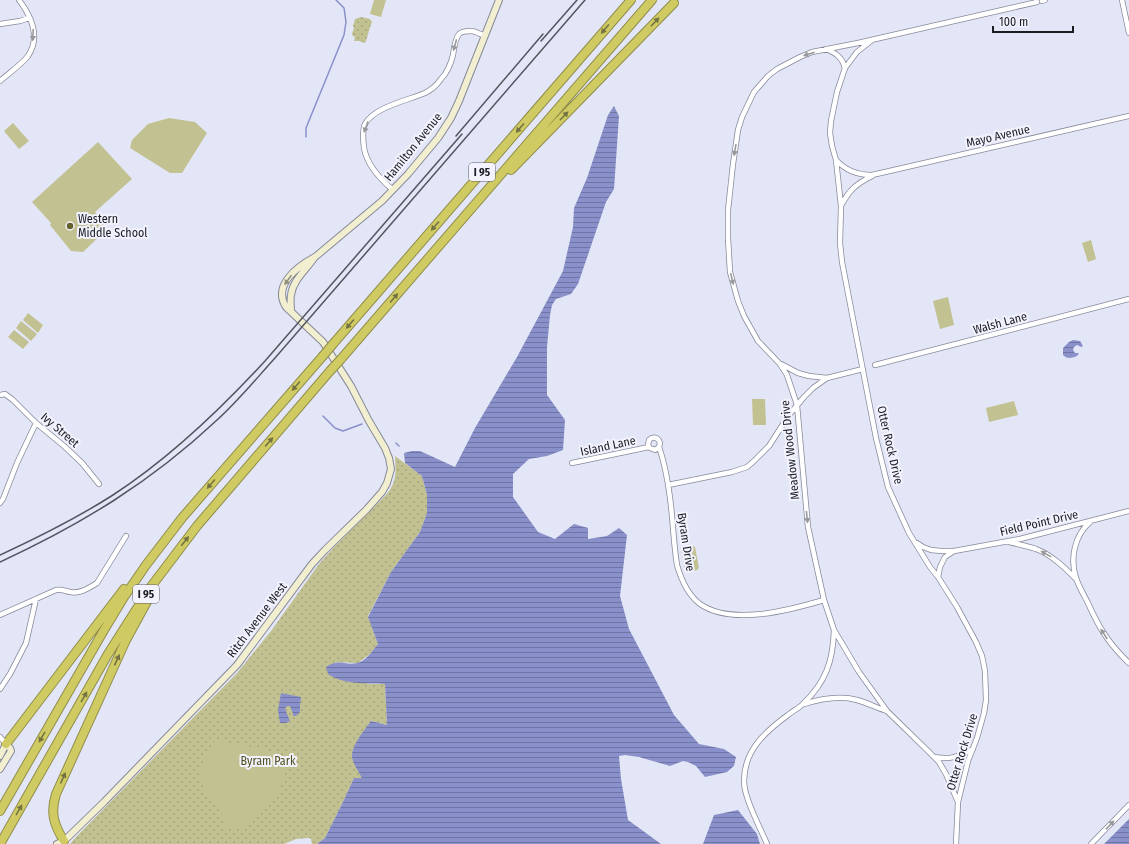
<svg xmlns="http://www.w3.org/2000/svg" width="1129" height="844" font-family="'Fira Sans Condensed',sans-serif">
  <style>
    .green { fill: url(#green-dots) }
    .pitch { fill: #c2c191 }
    .water { fill: url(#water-rules) }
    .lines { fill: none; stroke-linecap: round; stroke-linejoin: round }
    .stream { stroke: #8990ca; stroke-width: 1.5 }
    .minor-casing { stroke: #878999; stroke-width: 6 }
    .secondary-casing { stroke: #878999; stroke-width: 8 }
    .motorway-casing { stroke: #908d4b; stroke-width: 10 }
    .minor { stroke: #fff; stroke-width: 4.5 }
    .secondary { stroke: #f1efd0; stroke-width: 6 }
    .motorway { stroke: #cfca61; stroke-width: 8 }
    .rail { stroke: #53555e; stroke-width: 1.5 }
    .motorway-bridge-casing { stroke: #908d4b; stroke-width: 10; stroke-linecap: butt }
    .motorway-bridge { stroke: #cfca61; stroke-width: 8 }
    .oneway { fill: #757342 }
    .oneway2 { fill: #98999c }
    .oneway3 { fill: #919082 }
    .poi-dot { fill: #64612e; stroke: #f2f3fe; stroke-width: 1.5 }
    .labels { text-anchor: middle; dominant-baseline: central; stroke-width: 4; stroke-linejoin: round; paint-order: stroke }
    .shield { fill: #f2f3fe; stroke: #5c5c64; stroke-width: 1 }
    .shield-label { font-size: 11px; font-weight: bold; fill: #1b1c22 }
    .street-label { font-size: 12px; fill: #1b1c22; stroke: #f2f3fe }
    .poi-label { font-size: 12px; fill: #1b1c22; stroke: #f2f3fe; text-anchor: start }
    .park-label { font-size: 12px; fill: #514f1d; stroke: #f2f3fe }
  </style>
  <defs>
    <pattern id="green-dots" width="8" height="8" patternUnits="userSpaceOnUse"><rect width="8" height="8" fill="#c2c191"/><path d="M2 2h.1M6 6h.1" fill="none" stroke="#a6a57d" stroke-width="1.8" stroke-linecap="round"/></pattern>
    <pattern id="water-rules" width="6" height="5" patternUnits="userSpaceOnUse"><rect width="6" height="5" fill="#8990ca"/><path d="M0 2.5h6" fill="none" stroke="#6f75a4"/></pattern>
  </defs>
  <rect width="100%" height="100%" fill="#e3e6f7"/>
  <path class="green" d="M361 17 370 19 372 22C369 29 368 36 365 43L359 41H354L355 37 353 36 352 34 354 28 353 26 355 19Z
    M395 456 422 476 427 495V513L420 532 391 572 368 616 378 644 370 654 358 663 334 662 368 684H385L387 725 371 721 357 742 353 750 363 778H354L342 804 325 838 317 844H312L311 839 309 838 296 839 284 844H70L76 837 237 673 271 631 319 564 335 546 386 495C397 482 396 473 395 456Z"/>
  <path class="pitch" d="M374 0H386L381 17 370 14Z
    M169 118 195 122 207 133 182 173H170L130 148 132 140 148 124Z
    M13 123 29 141 19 149 4 131Z
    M98 142 132 179 95 212 96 213 107 229 83 252 71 251 50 225 51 223 32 202Z
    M1091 240 1096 259 1088 262 1082 243Z
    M948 297 954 325 940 329 933 301Z
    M28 313 43 325 38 333 23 320Z
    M21 321 37 334 31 341 16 328Z
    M14 330 29 342 23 349 8 337Z
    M752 399H765L766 425H753Z
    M1014 401 1018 415 989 422 986 408Z
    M692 545 695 547 699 568 697 570 688 572 685 570 681 549 682 547Z
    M215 740 265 749 289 760 278 796 247 826 238 829H224L221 810 206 792 198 772Z"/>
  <path class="water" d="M614 106 619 116 614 189 606 202 578 284 571 294 556 299 552 305 550 315 547 347V395L565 420 563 450 547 456 529 459 513 474V497L538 532 555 539 574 524 588 528V539L607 536 619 528 627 535 620 596 629 629 674 715 699 744 724 749 736 757 734 766 727 772 705 777 696 766 688 762 683 761 670 766 639 757 625 755 619 756 621 779 628 820 661 844H317L325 838 342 804 354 778H362C359 772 355 767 353 761 348 749 364 731 371 721L387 725 385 684C366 683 344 685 328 674L326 667C340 658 344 666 357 663 365 662 373 650 378 644L368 617 391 572 420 532 427 513V495L422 476 405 463 404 453 412 451H420L455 467 475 428 517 357 563 271 573 227 574 208 587 178 608 115Z
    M1073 340 1080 341 1083 346 1081 347 1077 345 1074 347 1073 350 1075 353H1079L1077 356C1072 358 1067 359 1063 355V348L1069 342Z
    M281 693 301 697 300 707V712L296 716H293V714L290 706H288L286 707 285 709 290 721 286 723H280L278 710Z
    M738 810 757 834 760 844H703L714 815Z
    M1129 819V844H1104Z"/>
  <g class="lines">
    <path class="stream" d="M306 137V128L344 35 346 22 344 8 336 0
      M323 416 335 428 343 431 362 424
      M396 443 399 446"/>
    <defs>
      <path id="minor" d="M1122 0 1129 33
        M1042 1 1045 0
        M0 24 20 21 29 18
        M871 41 857 52 845 68 837 92 831 121 830 133 832 146 836 160 841 206 840 243 842 262 876 438 888 487 909 533 930 567 938 577 957 607 976 642 982 656 985 671 986 700 984 713 977 738 968 761 958 802 956 844
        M826 49C836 53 843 58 845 69
        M0 81C9 73 21 65 28 56 41 37 31 16 19 0
        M836 160C846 171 857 175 872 175L1129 116
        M393 190C380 179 367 165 364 148 363 140 362 131 365 124 374 107 409 100 425 93 431 90 437 85 441 79 447 73 451 63 453 55 454 48 455 39 459 34 462 31 467 31 471 31 475 31 480 34 485 36
        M841 206C849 190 856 184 872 176
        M781 364 798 373 809 376 827 378 863 369
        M875 365 1129 299
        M0 395 5 394 13 400 36 423 64 446 82 463 99 484
        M659 447 655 450 650 448 648 445 649 440C653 436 658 437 660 443L659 447C668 473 671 501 673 528 674 540 675 553 677 565 681 579 688 595 700 604 732 626 790 610 824 600
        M572 463 649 447
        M668 485 732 472 747 467 754 461 769 446 789 415 804 397 813 388 827 378
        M0 503 3 499 17 463 36 423
        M1090 522C1074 536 1070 559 1076 578 1079 587 1084 595 1088 603 1099 628 1109 644 1129 663
        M1009 542C1018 544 1027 546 1036 549 1052 555 1064 567 1076 579
        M917 543 923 547 931 550 941 551H954L1020 539 1129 511
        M938 577 940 567 945 557 954 551
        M0 615 56 590C61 589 65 591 70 592 80 594 89 588 97 583L126 536
        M0 689 10 674 26 643 36 599
        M804 704C820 699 840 695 857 700 868 703 877 708 887 711
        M0 737 6 744
        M934 757C950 760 958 757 973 749
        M958 802 946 774 939 762 927 750 887 711 859 672 834 630 824 600 808 527 797 405 787 375 780 364 758 341 744 316 738 301 730 272 728 238V210L733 164 738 130 742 117 754 92 768 76 777 69 800 57 812 52 858 43 1037 2
        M767 844C760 827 744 798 744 781 744 750 766 731 788 715 793 711 799 708 803 704 826 682 833 661 834 630
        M1091 844 1129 805"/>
      <path id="secondary" d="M291 311C291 306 290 300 291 295 293 280 306 270 314 258
        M0 756 6 744 10 748 11 751 0 769
        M57 844 64 841 104 802 237 665 312 564 325 550 367 509 382 492 387 483 391 469 389 458 385 448 369 421 351 386 323 342 286 307C272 285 298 266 315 257L382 201 408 174 438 138 451 118 459 101 499 0"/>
      <path id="motorway" d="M511 170 674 3
        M333 344 631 0
        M341 359 652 0
        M6 744 124 589
        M0 811 104 630 124 597 146 565 182 518 322 357
        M64 841C54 825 50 813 56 794L126 640 150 596
        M0 844 108 654 150 588 197 526 330 371"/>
    </defs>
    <use href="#minor" class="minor-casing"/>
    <use href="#secondary" class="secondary-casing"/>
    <use href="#motorway" class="motorway-casing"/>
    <use href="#minor" class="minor"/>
    <use href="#secondary" class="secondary"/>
    <use href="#motorway" class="motorway"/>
    <path class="rail" d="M541 41 577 0
      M456 136 543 34
      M0 555C39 537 77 518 113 495 170 458 219 411 265 361L462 134
      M0 562C82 524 151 482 217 420 238 401 256 379 275 358L585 0"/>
    <defs>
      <path id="motorway-bridge" d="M322 357 333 344
        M330 371 341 359"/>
    </defs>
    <use href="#motorway-bridge" class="motorway-bridge-casing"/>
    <use href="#motorway-bridge" class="motorway-bridge"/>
  </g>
  <defs><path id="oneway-solid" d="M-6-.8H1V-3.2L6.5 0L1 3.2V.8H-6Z"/></defs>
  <g class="oneway">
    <use href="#oneway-solid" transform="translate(655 22) rotate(-46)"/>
    <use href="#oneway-solid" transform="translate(605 29) rotate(131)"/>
    <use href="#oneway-solid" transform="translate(564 116) rotate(-46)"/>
    <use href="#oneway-solid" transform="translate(520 128) rotate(131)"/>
    <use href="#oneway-solid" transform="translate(435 226) rotate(131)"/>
    <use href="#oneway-solid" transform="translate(394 298) rotate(-49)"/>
    <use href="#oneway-solid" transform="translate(350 324) rotate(131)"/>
    <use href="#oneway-solid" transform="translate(296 386) rotate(131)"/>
    <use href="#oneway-solid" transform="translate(269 442) rotate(-49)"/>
    <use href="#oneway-solid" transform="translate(211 484) rotate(131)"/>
    <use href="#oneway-solid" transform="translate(185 541) rotate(-52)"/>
    <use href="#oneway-solid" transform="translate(117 660) rotate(-65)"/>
    <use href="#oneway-solid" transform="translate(84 697) rotate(-60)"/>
    <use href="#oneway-solid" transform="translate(42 737) rotate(120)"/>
    <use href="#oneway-solid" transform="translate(63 778) rotate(-66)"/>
    <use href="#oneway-solid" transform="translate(19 810) rotate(-60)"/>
  </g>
  <g class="oneway2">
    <use href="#oneway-solid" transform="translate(33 35) rotate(92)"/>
    <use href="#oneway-solid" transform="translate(455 45) rotate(105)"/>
    <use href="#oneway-solid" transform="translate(809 54) rotate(162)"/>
    <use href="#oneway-solid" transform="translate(366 127) rotate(110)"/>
    <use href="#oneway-solid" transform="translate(735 150) rotate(100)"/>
    <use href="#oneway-solid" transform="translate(732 279) rotate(77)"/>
    <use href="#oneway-solid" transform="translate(807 517) rotate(84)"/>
    <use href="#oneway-solid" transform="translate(1046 554) rotate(-151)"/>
    <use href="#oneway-solid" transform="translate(1104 634) rotate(-123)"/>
    <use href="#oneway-solid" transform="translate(1110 825) rotate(-47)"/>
  </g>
  <use class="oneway3" href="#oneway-solid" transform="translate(288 280) rotate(125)"/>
  <circle class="poi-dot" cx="70" cy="226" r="4"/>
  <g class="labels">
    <g class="shield">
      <rect x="469" y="163" width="26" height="18" rx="3"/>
      <rect x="133" y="585" width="26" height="18" rx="3"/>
    </g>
    <g class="shield-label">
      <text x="482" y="172">I 95</text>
      <text x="146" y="594">I 95</text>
    </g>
    <g class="street-label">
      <text transform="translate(998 136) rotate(-13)">Mayo Avenue</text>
      <text transform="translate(413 147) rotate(-51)">Hamilton Avenue</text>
      <text transform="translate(1000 323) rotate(-15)">Walsh Lane</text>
      <text transform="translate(60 430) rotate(41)">Ivy Street</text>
      <text transform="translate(890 445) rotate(77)">Otter Rock Drive</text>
      <text transform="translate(608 446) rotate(-12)">Island Lane</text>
      <text transform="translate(790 450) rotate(-96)">Meadow Wood Drive</text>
      <text transform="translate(1039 523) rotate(-13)">Field Point Drive</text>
      <text transform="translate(686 542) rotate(81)">Byram Drive</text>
      <text transform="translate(257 620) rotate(-53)">Ritch Avenue West</text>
      <text transform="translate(962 752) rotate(-73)">Otter Rock Drive</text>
    </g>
    <g class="poi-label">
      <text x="78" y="219">Western<tspan x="78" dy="14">Middle School</tspan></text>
    </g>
    <g class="park-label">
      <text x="268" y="761">Byram Park</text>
    </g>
  </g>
  <path d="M993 26v6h80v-6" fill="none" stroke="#1b1c22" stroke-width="2"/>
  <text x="999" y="26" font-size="12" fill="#1b1c22" stroke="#f2f3fe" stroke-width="3" paint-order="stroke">100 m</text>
</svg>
